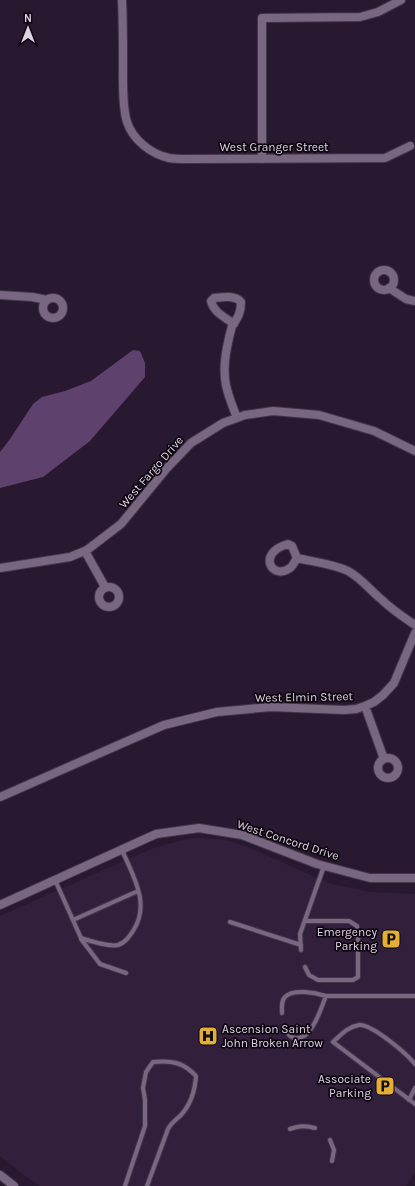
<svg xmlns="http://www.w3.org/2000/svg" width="415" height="1186" font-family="Karla,sans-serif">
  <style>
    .built { fill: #321f3c }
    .water { fill: #5f416e }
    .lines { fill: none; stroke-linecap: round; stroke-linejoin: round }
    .service-casing { stroke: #423649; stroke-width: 6 }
    .minor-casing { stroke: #423649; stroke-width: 10 }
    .service { stroke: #796782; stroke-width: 4 }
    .minor { stroke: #796782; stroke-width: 8 }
    .labels { text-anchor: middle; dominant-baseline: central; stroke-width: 3.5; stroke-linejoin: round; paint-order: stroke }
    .street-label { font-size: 12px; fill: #ded3e3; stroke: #0e0711 }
    .poi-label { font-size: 12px; fill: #ded3e3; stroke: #0e0711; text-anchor: end }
  </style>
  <rect width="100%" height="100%" fill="#291930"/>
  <path class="built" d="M190 838 221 839 248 847 331 884 371 892 415 894V1173L406 1186H40L24 1175 0 1156V916L151 849Z"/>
  <path class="water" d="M133 350 140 351 145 363V377L90 441 43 477 0 488V452L10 439 33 404 42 397 65 391 91 381Z"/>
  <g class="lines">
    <defs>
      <path id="service" d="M55 880 81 938C90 941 109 947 118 945 125 943 129 937 133 931 151 904 133 876 122 850
        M73 920 138 891
        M230 922 301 945
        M81 939 100 964 126 973
        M301 950 300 934 324 866
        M305 967 309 975 318 980H353L358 977V939L357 926 349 921H306
        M282 1013C282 1007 281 1001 285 997 293 988 316 993 326 996H415
        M285 1028C288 1034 290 1038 297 1038 312 1039 321 1008 326 996
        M415 1064C407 1054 371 1023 359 1025 347 1027 341 1035 333 1042L415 1104
        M409 1100 415 1088
        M290 1129C299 1126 305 1125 315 1128
        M330 1140 334 1150 332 1161
        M125 1186 145 1126V1100L143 1088 146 1072 153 1062C171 1060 183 1062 196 1076 195 1091 191 1104 181 1115 176 1120 171 1123 168 1129L147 1186"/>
      <path id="minor" d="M122 0C123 21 123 43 123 64 123 80 122 107 127 122 133 140 151 154 169 158 175 159 181 159 188 159L385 158 410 146
        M262 159V18L360 17 378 12 401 0
        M374 280a10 10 0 1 1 20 0a10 10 0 1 1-20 0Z
        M389 288 406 299 415 301
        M0 295 32 297 47 300
        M43 308a10 10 0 1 1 20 0a10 10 0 1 1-20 0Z
        M234 324C225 317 214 313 211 301L214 298C223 297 235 295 241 302 241 312 238 318 232 326 227 345 222 366 226 385 228 396 233 407 237 418
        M288 544 292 546 297 558C295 561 293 566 290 568 272 581 256 553 288 544Z
        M85 551 105 587
        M297 558C314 562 333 564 348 571 361 578 370 590 381 599 391 609 403 617 415 625
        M0 568 70 557 87 550 121 524 167 468 191 443 223 423 245 415 273 411 319 415 374 431 415 451
        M99 597a10 10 0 1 1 20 0a10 10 0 1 1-20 0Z
        M365 706 384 759
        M378 768a10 10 0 1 1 20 0a10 10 0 1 1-20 0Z
        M0 797 164 725 217 712 271 707 344 710 356 709 365 706 374 702 383 695 394 683 415 633
        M0 905 156 834 199 828 242 835 317 864 370 878H415
        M0 1175 14 1186"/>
    </defs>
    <use href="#service" class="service-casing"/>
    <use href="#minor" class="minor-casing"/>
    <use href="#service" class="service"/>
    <use href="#minor" class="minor"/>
  </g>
  <defs>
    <symbol id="parking-square" viewBox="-11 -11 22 22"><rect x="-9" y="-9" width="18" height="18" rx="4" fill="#e4ad35" stroke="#0e0711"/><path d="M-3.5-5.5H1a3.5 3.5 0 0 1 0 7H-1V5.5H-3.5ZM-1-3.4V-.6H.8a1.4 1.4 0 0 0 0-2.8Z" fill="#111"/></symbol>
    <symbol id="hospital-square" viewBox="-11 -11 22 22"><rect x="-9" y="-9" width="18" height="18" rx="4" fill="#e4ad35" stroke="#0e0711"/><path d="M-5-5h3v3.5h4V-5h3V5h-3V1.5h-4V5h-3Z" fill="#111"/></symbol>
  </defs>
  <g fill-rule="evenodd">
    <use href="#parking-square" x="380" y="928" width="22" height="22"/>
    <use href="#hospital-square" x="197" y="1025" width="22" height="22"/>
    <use href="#parking-square" x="374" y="1075" width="22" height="22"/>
  </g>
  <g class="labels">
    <g class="street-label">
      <text x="274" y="147">West Granger Street</text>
      <text transform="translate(151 472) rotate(-49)">West Fargo Drive</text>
      <text transform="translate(304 697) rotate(-1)">West Elmin Street</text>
      <text transform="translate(288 840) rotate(18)">West Concord Drive</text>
    </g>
    <g class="poi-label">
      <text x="377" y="932">Emergency<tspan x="377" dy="14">Parking</tspan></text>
      <text x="222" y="1029" text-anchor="start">Ascension Saint<tspan x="222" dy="14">John Broken Arrow</tspan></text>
      <text x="371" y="1079">Associate<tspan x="371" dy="14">Parking</tspan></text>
    </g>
  </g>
  <g transform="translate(28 28)" stroke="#0e0711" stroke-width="3" paint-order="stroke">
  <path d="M0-3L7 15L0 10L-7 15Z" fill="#ded3e3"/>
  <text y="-6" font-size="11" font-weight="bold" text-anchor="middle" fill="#ded3e3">N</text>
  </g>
</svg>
